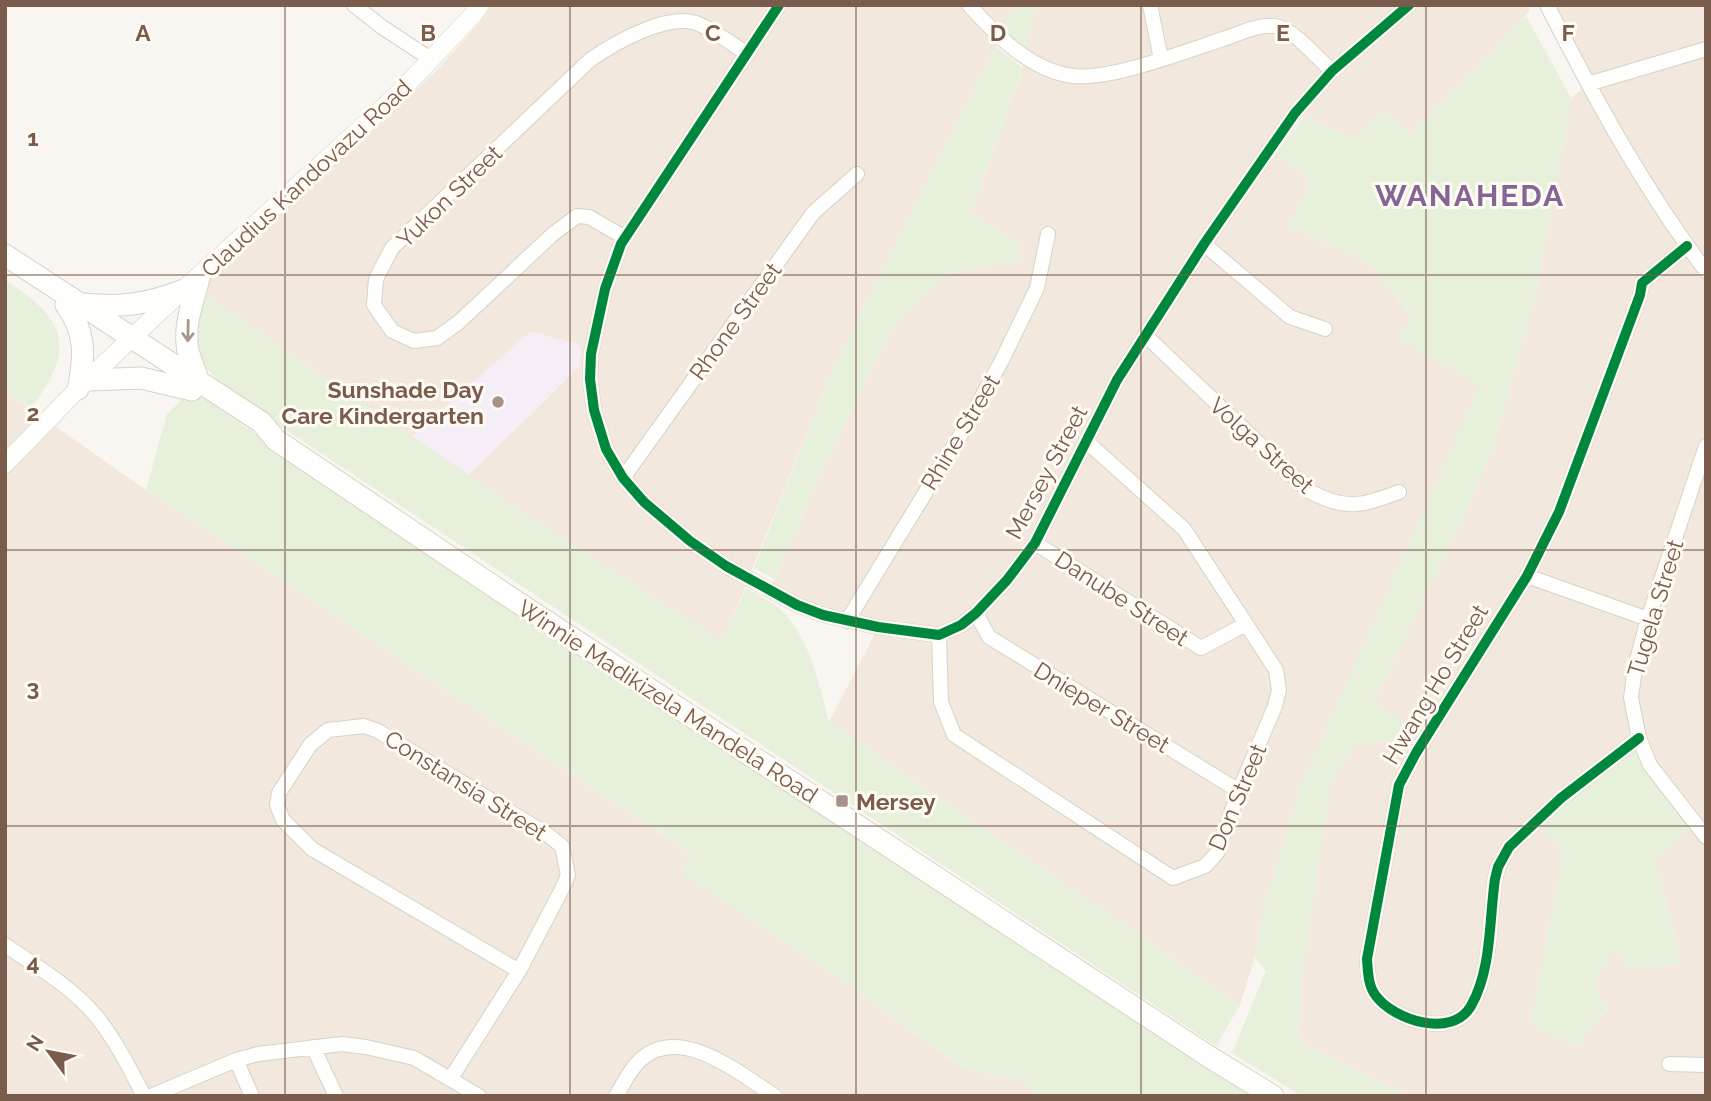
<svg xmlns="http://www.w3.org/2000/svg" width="1711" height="1101" font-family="Raleway,sans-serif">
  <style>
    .residential { fill: #f2e8de; fill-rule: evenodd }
    .education { fill: #f6eef6 }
    .green { fill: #e7f0db }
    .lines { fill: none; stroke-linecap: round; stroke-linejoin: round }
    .minor-casing { stroke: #d7d1cb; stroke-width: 16 }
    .tertiary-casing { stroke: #d7d1cb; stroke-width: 19 }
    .secondary-casing { stroke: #d9d2cb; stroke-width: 23 }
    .minor { stroke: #fefefd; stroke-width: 14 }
    .tertiary { stroke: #fefefd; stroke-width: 18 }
    .secondary { stroke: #fefefd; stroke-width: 21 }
    .cycleway-casing { stroke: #fffaf3; stroke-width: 15 }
    .cycleway { stroke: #00873e; stroke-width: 10 }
    .oneway { stroke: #a8958b }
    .grid { fill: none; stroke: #7a5c4d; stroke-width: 2; stroke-opacity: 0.55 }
    .poi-dot { fill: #a69286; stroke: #fffaf3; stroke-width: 2.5 }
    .labels { text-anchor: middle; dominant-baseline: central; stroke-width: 6; stroke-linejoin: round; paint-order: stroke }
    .street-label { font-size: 23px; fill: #7a5c4d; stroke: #fffaf3 }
    .poi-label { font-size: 23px; font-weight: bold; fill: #7a5c4d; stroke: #fffaf3; text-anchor: end }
    .district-label { font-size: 30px; font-weight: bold; letter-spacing: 2px; fill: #846695; stroke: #fffaf3 }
    .grid-label { font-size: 23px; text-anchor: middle; font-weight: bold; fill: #7a5c4d; stroke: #fffaf3; stroke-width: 6; stroke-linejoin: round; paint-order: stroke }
  </style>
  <rect width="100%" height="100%" fill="#f9f5f0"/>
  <path class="residential" d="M491 5H1014L1005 29 829 378 723 642 501 499 469 475 201 293 212 276 435 72 480 22Z
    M1037 5H1527L1530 11 1410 135 1355 139 1295 113 1269 149 1312 182 1289 226 1369 263 1411 316 1399 338 1480 386 1302 784 1264 907 1255 957 1240 1005 829 722 878 628 770 591 824 466 878 356 900 320 946 274 1022 261 1019 243 970 214 1023 69V55Z
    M1547 5H1706V1096H1408L1298 1041 1301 983 1331 780 1354 745 1396 740 1407 724 1373 703 1463 519 1494 445 1538 285 1571 98 1588 84ZM1563 852 1655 861 1682 964 1615 949 1593 987 1608 1009 1576 1046 1531 1026Z
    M5 391 146 490 693 856 682 873 835 976 963 1068 1018 1079 1042 1096H5Z"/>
  <path class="education" d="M531 331 581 345 580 366 469 475 411 437Z"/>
  <path class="green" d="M1014 5H1037L1023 55 1000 38Z
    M1526 16 1571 98 1538 285 1494 445 1463 519 1373 703 1407 723 1396 740 1354 745 1331 781 1301 983 1298 1041 1408 1096H1302L1232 1053 1266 971 1255 957 1264 907 1302 784 1479 386 1398 338 1411 315 1369 263 1289 226 1312 182 1276 155 1304 117 1355 139 1381 111 1411 134Z
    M996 47 1023 68 970 214 1019 243 1022 261 946 274 900 320 878 356 824 466 775 579 754 568 829 378Z
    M5 280C67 320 77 347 31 408L5 391Z
    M201 293 469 475 501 499 723 641 746 588C758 595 773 602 783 612 811 641 819 685 829 722L1240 1005 1216 1046 238 398C190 356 192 355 201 293Z
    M192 390 256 434 276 440 1273 1096H1042L1018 1079 964 1068 835 976 681 873 692 855 146 490 167 414Z
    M1639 738 1694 824 1655 861 1682 965 1629 968 1615 950 1593 987 1608 1008 1576 1046 1531 1026 1563 852 1536 821Z"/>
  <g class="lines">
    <defs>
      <path id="minor" d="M354 5 382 27 432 60
        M779 5 621 244 605 289 591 354 590 379 594 410 606 449 623 478 644 502 690 541 726 566 797 605 823 615 878 627 939 635 961 625 976 613 1007 580 1035 543 1117 380 1204 244 1295 113 1332 71 1409 5
        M969 5C996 35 1031 71 1073 76 1111 80 1184 52 1223 39 1239 34 1262 22 1279 27 1297 33 1318 59 1332 71
        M1150 5 1161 59
        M1547 5C1594 97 1643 188 1706 271
        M1588 84 1706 49
        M624 237 589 217 577 216 553 234 459 322 437 338 414 341 392 331 374 305 376 279 392 248 590 60C614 43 667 13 696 23 714 30 731 43 747 54
        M1204 244 1290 317 1325 329
        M1145 335 1309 491C1346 511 1361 506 1399 492
        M1706 446 1648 619 1635 667 1631 698 1639 738 1650 765 1706 837
        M623 478 813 213 857 174
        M1035 543 1201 648 1246 624
        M1527 576 1648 619
        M976 613 989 637 1239 791
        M847 621 966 426 1002 360 1037 288 1048 234
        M939 635 941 702 954 735 1173 878 1205 866 1217 853 1239 791 1275 706 1279 690 1276 670 1184 529 1087 442
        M364 726 378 731 548 835 562 846 568 875 562 889 519 971 312 849 283 820 277 805 279 793 310 745 328 730Z
        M1639 738 1561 798 1509 847 1498 867 1495 879C1489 920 1492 969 1471 1006 1452 1039 1394 1020 1376 996 1368 986 1368 972 1367 959L1399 785 1416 753 1527 576 1559 512 1640 295 1642 283 1687 246
        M5 945C36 966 72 987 96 1016 115 1039 130 1069 144 1096
        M313 1047 336 1096
        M236 1060 252 1096
        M1669 1064 1706 1065
        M451 1078 519 971
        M151 1096 236 1060 258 1054 342 1044 366 1047 414 1058 479 1096
        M616 1096C623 1085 630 1069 640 1060 680 1023 740 1074 775 1096"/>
      <path id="tertiary" d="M5 464 78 389 158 313 396 96 473 15 480 5"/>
      <path id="secondary" d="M5 255 261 422 276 440 502 592 1211 1058 1273 1096
        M199 278C193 302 183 326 188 351 191 361 196 372 199 383
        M83 304C122 308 147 304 184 290
        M66 305C86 332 85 357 78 389
        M88 380 141 378 192 390"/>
    </defs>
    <use href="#minor" class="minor-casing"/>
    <use href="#tertiary" class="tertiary-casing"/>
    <use href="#secondary" class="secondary-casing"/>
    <use href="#minor" class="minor"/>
    <use href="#tertiary" class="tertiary"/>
    <use href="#secondary" class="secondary"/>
    <defs>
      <path id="cycleway" d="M779 5 621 244 605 289 591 354 590 379 594 410 606 449 623 478 644 502 690 541 726 566 797 605 823 615 878 627 939 635 961 625 976 613 1007 580 1035 543 1117 380 1204 244 1295 113 1332 71 1409 5
        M1639 738 1561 798 1509 847 1498 867 1495 879C1489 920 1492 969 1471 1006 1452 1039 1394 1020 1376 996 1368 986 1368 972 1367 959L1399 785 1416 753 1527 576 1559 512 1640 295 1642 283 1687 246"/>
    </defs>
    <use href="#cycleway" class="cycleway-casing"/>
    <use href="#cycleway" class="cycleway"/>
  </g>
  <defs><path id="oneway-shaft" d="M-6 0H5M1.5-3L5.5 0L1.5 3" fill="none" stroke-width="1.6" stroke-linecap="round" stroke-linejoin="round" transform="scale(1.75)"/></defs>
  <use class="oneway" href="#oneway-shaft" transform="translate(188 331) rotate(91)"/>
  <path class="grid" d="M285 5V1096M570 5V1096M856 5V1096M1141 5V1096M1426 5V1096M5 275H1706M5 550H1706M5 826H1706"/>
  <g class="poi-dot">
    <circle cx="498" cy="402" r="7"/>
    <rect x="835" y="794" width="14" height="14" rx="3.5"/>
  </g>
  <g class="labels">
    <g class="street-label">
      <text transform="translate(306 178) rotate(-43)">Claudius Kandovazu Road</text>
      <text transform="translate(449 196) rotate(-44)">Yukon Street</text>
      <text transform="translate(735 321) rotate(-54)">Rhone Street</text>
      <text transform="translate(960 432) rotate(-59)">Rhine Street</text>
      <text transform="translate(1262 445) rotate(42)">Volga Street</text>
      <text transform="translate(1046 472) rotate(-62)">Mersey Street</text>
      <text transform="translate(1122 598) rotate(33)">Danube Street</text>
      <text transform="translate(1655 608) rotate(-73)">Tugela Street</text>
      <text transform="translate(1435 684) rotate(-59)">Hwang Ho Street</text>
      <text transform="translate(668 701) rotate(33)">Winnie Madikizela Mandela Road</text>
      <text transform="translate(1102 707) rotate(31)">Dnieper Street</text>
      <text transform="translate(466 785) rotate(32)">Constansia Street</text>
      <text transform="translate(1237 797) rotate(-67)">Don Street</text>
    </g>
    <g class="poi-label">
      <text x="484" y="389">Sunshade Day<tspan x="484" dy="26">Care Kindergarten</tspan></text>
      <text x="856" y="801" text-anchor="start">Mersey</text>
    </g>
    <g class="district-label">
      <text x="1470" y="195">WANAHEDA</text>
    </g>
  </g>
  <g class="grid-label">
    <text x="143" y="41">A</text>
    <text x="428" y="41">B</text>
    <text x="713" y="41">C</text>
    <text x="998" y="41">D</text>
    <text x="1283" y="41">E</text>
    <text x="1568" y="41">F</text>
    <text x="33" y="146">1</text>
    <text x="33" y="421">2</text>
    <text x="33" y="696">3</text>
    <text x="33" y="971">4</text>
  </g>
  <rect width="1711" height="1101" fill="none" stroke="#7a5c4d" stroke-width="14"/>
  <g transform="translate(49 1052) rotate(302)" stroke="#fffaf3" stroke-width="5" paint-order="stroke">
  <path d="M0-5L12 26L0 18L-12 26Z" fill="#7a5c4d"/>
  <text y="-10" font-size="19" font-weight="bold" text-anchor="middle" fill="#7a5c4d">N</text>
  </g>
</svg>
